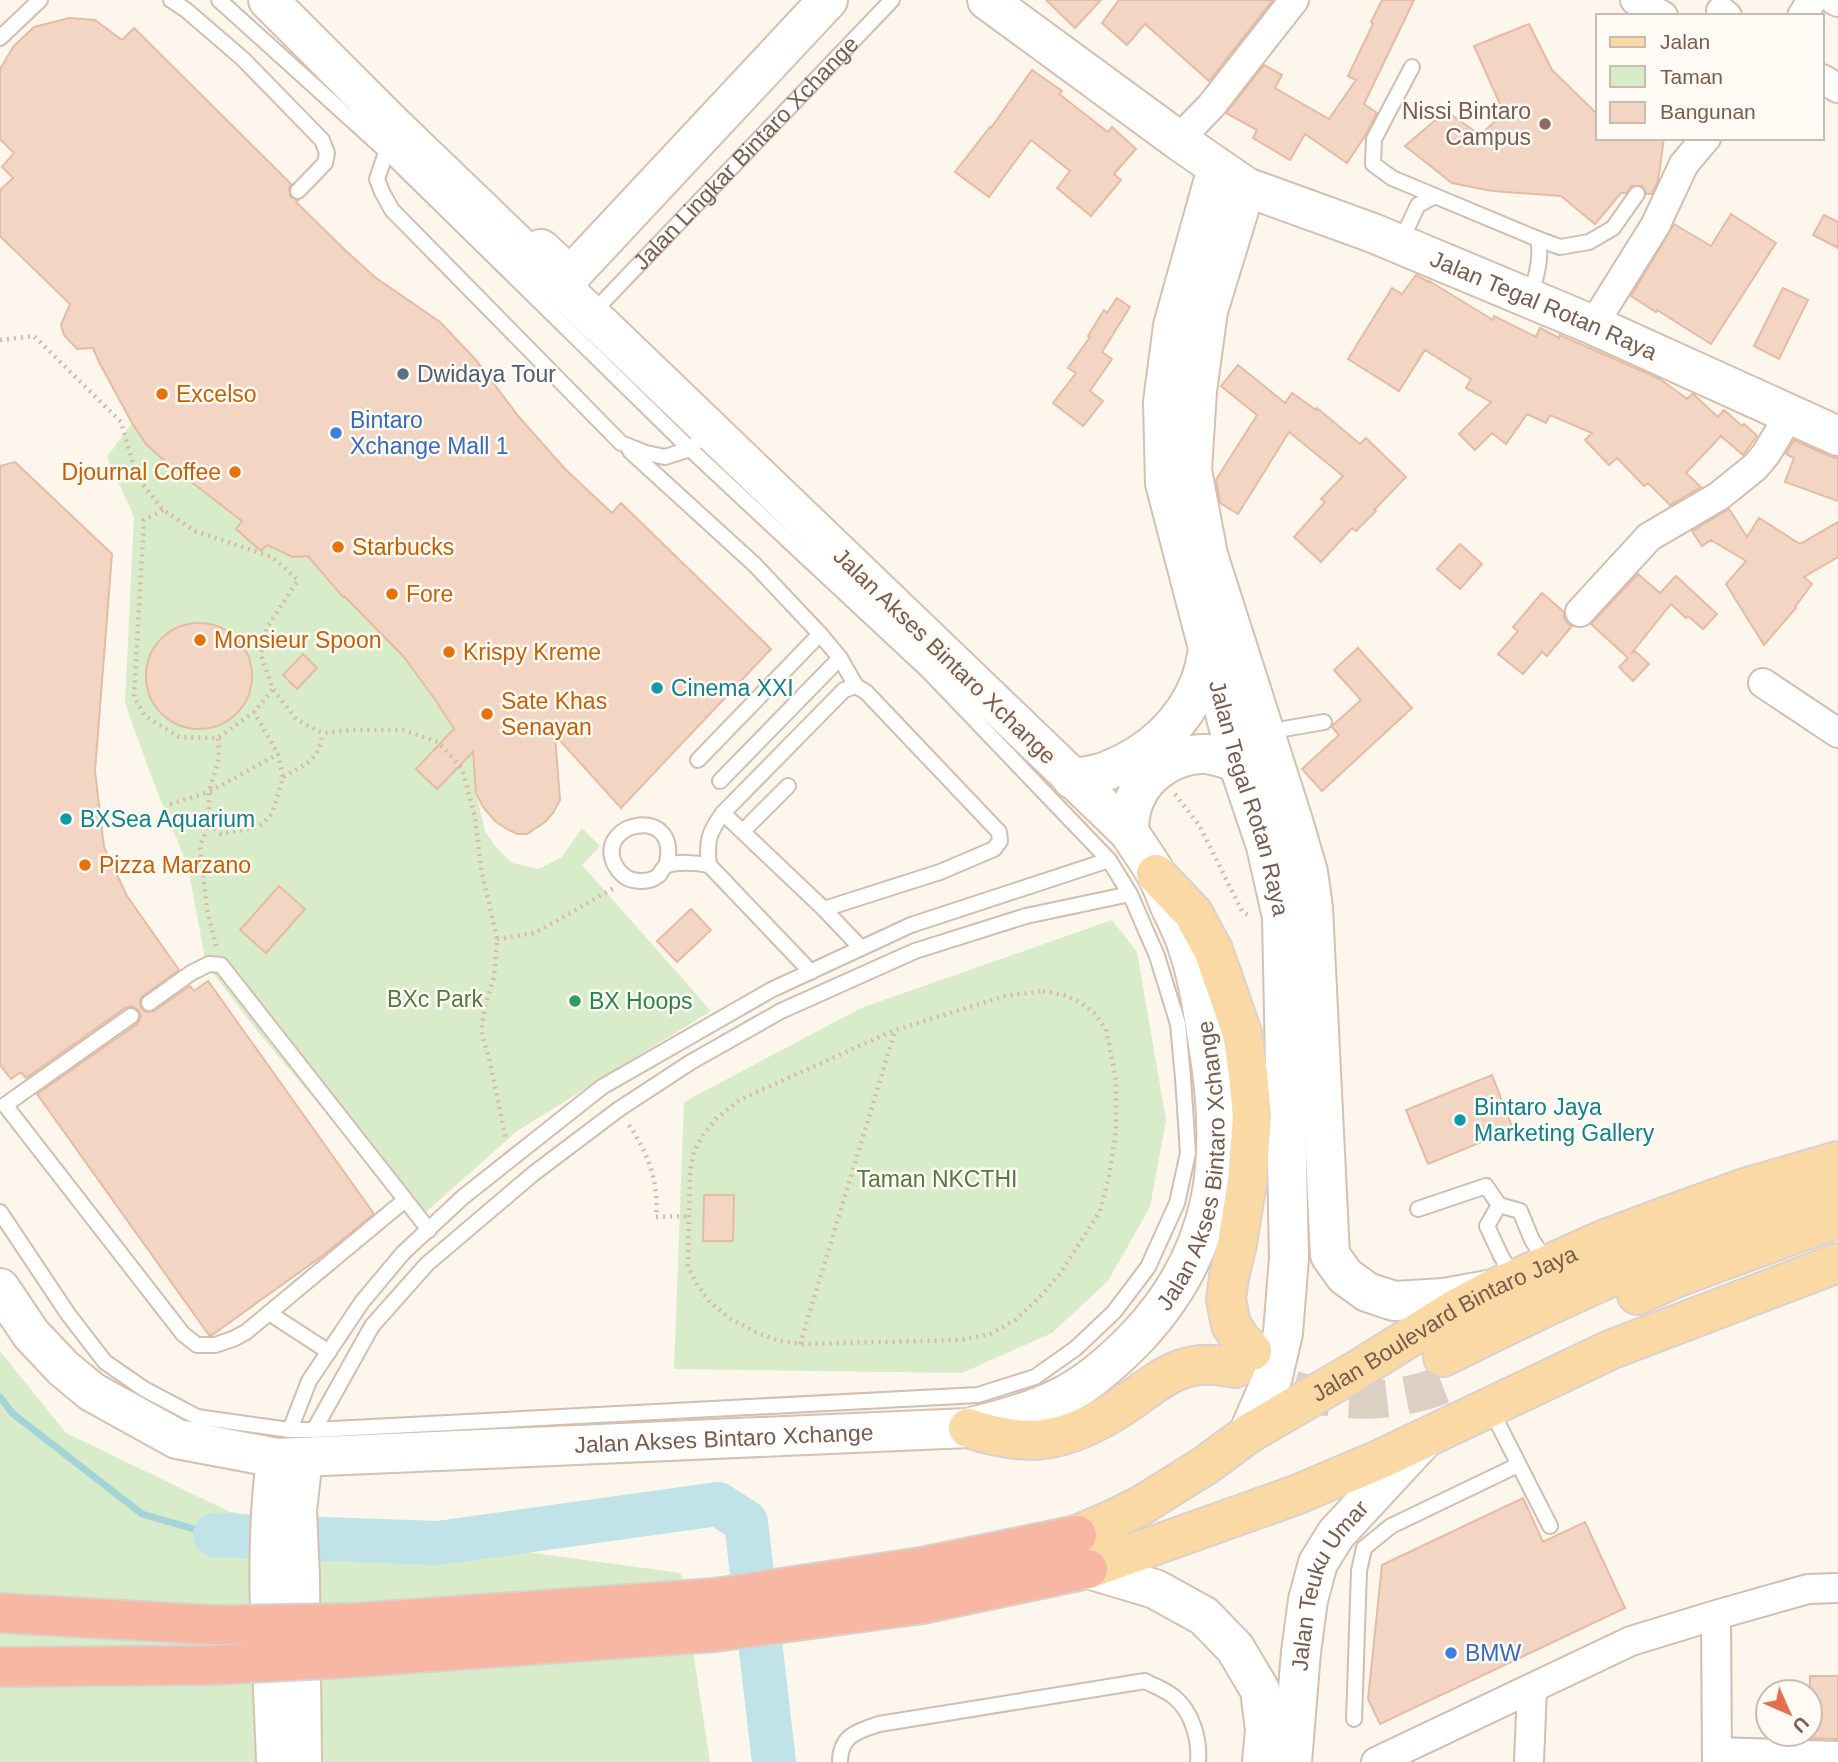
<svg xmlns="http://www.w3.org/2000/svg" width="1838" height="1762" font-family="Arial,sans-serif">
  <style>
    .green { fill: #d8ecc9 }
    .lines { fill: none; stroke-linecap: round; stroke-linejoin: round }
    .stream { stroke: #a5d3da; stroke-width: 7 }
    .river { stroke: #bfe3e8; stroke-width: 44 }
    .building { fill: #f3d5c3; stroke: #e6bba3; stroke-width: 2 }
    .primary-tunnel { stroke: #dcd0c4; stroke-width: 38; stroke-dasharray: 38 19; stroke-linecap: butt }
    .service-casing { stroke: #d1beb0; stroke-width: 18 }
    .minor-casing { stroke: #d1beb0; stroke-width: 32 }
    .secondary-casing { stroke: #d6c0b0; stroke-width: 42 }
    .primary-casing { stroke: #dad1cd; stroke-width: 42 }
    .motorway-casing { stroke: #dad1cd; stroke-width: 42 }
    .path { stroke: #d9b8a5; stroke-width: 4.5; stroke-dasharray: 2 5; stroke-linecap: butt }
    .service { stroke: #fff; stroke-width: 14 }
    .minor { stroke: #fff; stroke-width: 28 }
    .secondary { stroke: #fff; stroke-width: 38 }
    .primary { stroke: #fbd9a5; stroke-width: 38 }
    .motorway { stroke: #f7b7a3; stroke-width: 38 }
    .motorway-bridge-casing { stroke: #dad1cd; stroke-width: 42; stroke-linecap: butt }
    .motorway-bridge { stroke: #f7b7a3; stroke-width: 38 }
    .education-dot { fill: #8d6e63; stroke: #fffaf3; stroke-width: 2.5 }
    .service-dot { fill: #5c6f8a; stroke: #fffaf3; stroke-width: 2.5 }
    .food-dot { fill: #e8710a; stroke: #fffaf3; stroke-width: 2.5 }
    .shop-dot { fill: #3f7fe0; stroke: #fffaf3; stroke-width: 2.5 }
    .culture-dot { fill: #0f9aa8; stroke: #fffaf3; stroke-width: 2.5 }
    .leisure-dot { fill: #2e9e5b; stroke: #fffaf3; stroke-width: 2.5 }
    .labels { text-anchor: middle; dominant-baseline: central; stroke-width: 5; stroke-linejoin: round; paint-order: stroke }
    .education-label { font-size: 23px; fill: #785e54; stroke: #fffaf3; text-anchor: end }
    .street-label { font-size: 23px; fill: #7a5c4d; stroke: #fffaf3 }
    .service-label { font-size: 23px; fill: #4e5e75; stroke: #fffaf3; text-anchor: start }
    .food-label { font-size: 23px; fill: #c56008; stroke: #fffaf3; text-anchor: start }
    .shop-label { font-size: 23px; fill: #366cbe; stroke: #fffaf3; text-anchor: start }
    .culture-label { font-size: 23px; fill: #0d838f; stroke: #fffaf3; text-anchor: start }
    .park-label { font-size: 23px; fill: #537a41; stroke: #fffaf3 }
    .leisure-label { font-size: 23px; fill: #27864d; stroke: #fffaf3; text-anchor: start }
  </style>
  <rect width="100%" height="100%" fill="#fdf6ec"/>
  <path class="green" d="M132 423 146 444 168 464 242 521 237 529 261 551 267 545 308 556 403 656 434 698 472 756 476 793 485 831 495 846 512 863 538 869 562 857 582 828 600 846 582 865 711 1011 517 1131 425 1213 342 1132 258 1032 206 964 188 867 150 773 125 703 134 517 107 457Z
    M1112 920 1137 952 1166 1120 1150 1207 1108 1281 1052 1333 962 1373 674 1369 684 1102 861 1008Z
    M0 1351 66 1433 230 1512 681 1573 710 1762H0Z"/>
  <g class="lines">
    <path class="stream" d="M0 1397 12 1413 142 1514 215 1535"/>
    <path class="river" d="M215 1535 438 1543 718 1504 746 1522 774 1762"/>
  </g>
  <path class="building" d="M1046 0H1101L1075 28Z
    M1119 0H1273L1209 81 1145 24 1127 45 1102 23Z
    M1382 0H1414L1364 104 1377 113 1365 136 1347 163 1305 134 1290 160 1253 138 1257 130 1226 113 1264 65 1282 75 1275 88 1329 119 1356 80 1348 76 1373 24 1371 22Z
    M69 18 95 20 122 40 134 28 291 184 289 189 291 197 298 200 296 202 346 251 376 278 440 322 475 359 519 417 565 469 612 513 621 503 771 649 621 808 555 735 560 800 553 813 545 822 527 834H517L505 828 495 821 483 807 476 793 473 752 437 789 416 769 454 729 434 698 403 656 344 596 343 597 308 556 293 557 267 545 261 551 236 529 242 521 168 464 146 444 132 423 99 362 93 348 77 349 64 335 61 325 70 304 0 236V190L13 178 2 167 14 153 0 139V69L14 46 34 27Z
    M1529 24 1552 70 1598 115V138H1664L1658 181 1652 194H1647L1642 186H1632L1626 193H1621L1595 224 1561 196 1492 191 1452 183 1405 146 1446 111 1480 135 1504 113 1474 46Z
    M1032 70 1062 91 1059 94 1108 132 1112 127 1136 149 1114 174 1121 180 1091 216 1057 188 1070 171 1031 140 989 197 955 172 990 127 991 128Z
    M1731 214 1776 243 1711 344 1657 310 1656 312 1631 296 1674 224 1711 246Z
    M1824 215 1838 222V248L1813 235Z
    M1416 275 1429 282V281L1493 320 1494 316 1536 337 1540 328 1559 338 1560 335 1660 379 1687 399 1692 394H1693L1718 417 1724 410 1742 426 1744 424 1757 436 1743 455 1721 436 1686 473 1701 487 1670 505 1648 483 1644 486 1617 458 1609 465 1585 440 1592 433 1550 415 1546 423 1527 414 1506 444 1492 433 1475 450 1459 434 1491 402 1466 388 1471 379 1425 350 1399 391 1348 359 1392 288 1402 294Z
    M1783 288 1808 300 1779 359 1754 346Z
    M1117 298 1130 307 1102 352 1112 359 1090 391 1103 401 1083 426 1053 403 1076 373 1068 368 1090 337 1088 336 1104 310 1107 313Z
    M1238 365 1285 403 1292 393 1316 410 1317 408 1360 444 1366 438 1406 477 1374 510 1376 511 1356 531 1352 528 1321 562 1294 537 1325 502 1321 499 1343 476 1289 432 1238 514 1220 503 1216 480 1257 415 1221 386Z
    M1794 440 1829 456 1838 458V501L1785 482 1794 458 1786 454Z
    M15 462 112 554 95 771 104 847 127 896 179 970 143 996 140 1000 141 1008 146 1012 154 1011 190 986 194 991 208 981 374 1214 322 1256 212 1335H209L37 1094 137 1024 141 1016 138 1010 131 1006 125 1008 26 1078 21 1072 11 1079 0 1065V466Z
    M1729 509 1747 537 1759 518 1800 544 1838 522V557L1804 577 1812 584 1795 607 1796 608 1764 645 1726 584 1746 561 1711 540 1702 546 1692 531Z
    M1460 544 1482 564 1460 589 1437 569Z
    M1638 574 1660 593 1676 576 1717 614 1703 629 1688 616 1686 618 1671 604 1631 654 1635 651 1649 664 1633 681 1619 667 1628 658 1591 624Z
    M1542 593 1564 612V618L1568 624 1572 626 1547 656 1542 652 1523 674 1498 654 1518 631 1513 627Z
    M146 676a53 53 0 1 1 106 0a53 53 0 1 1-106 0Z
    M1358 648 1412 708 1322 791 1302 769 1339 735 1332 727 1333 725 1361 700 1334 670Z
    M303 654 317 668 297 689 283 675Z
    M279 886 305 909 266 953 240 930Z
    M691 909 711 930 677 962 657 941Z
    M1492 1075 1513 1129 1428 1164 1406 1110Z
    M704 1195H734L733 1241H703Z
    M1523 1498 1543 1542 1585 1522 1625 1608 1380 1724 1368 1699 1382 1565Z
    M1810 1676H1838V1739L1810 1738Z"/>
  <g class="lines">
    <path class="primary-tunnel" d="M1293 1390C1346 1405 1402 1403 1452 1381"/>
    <defs>
      <g id="service">
        <path d="M171 0 186 10 243 59 322 140 327 153 325 163 298 191"/>
        <path d="M0 38 40 0"/>
        <path d="M1412 67 1374 139 1373 164 1392 178 1435 196"/>
        <path d="M389 144 377 179 382 192 392 210 621 443 646 453 665 457 690 449 694 445"/>
        <path d="M1538 239 1560 247 1589 242 1613 228 1637 194"/>
        <path d="M1400 243 1418 205 1435 196 1538 239C1542 259 1536 277 1530 297"/>
        <path id="s1" d="M599 306 892 0"/>
        <path d="M630 451 755 565 820 634 840 658 856 686"/>
        <path d="M1267 732 1324 722"/>
        <path d="M698 760 820 634"/>
        <path d="M720 781 840 658"/>
        <path d="M723 813 824 909 861 948"/>
        <path d="M743 831 788 786"/>
        <path d="M666 866C683 805 596 820 614 863 618 871 624 878 633 880 642 882 652 881 659 875 661 872 663 868 666 866 676 861 698 863 709 865"/>
        <path d="M811 972 709 865C706 841 709 832 723 813L844 690 856 686 866 692 999 832 1000 841 994 849 940 872 824 909"/>
        <path d="M149 1003 191 973 209 964 221 965 429 1230"/>
        <path d="M131 1016 5 1105 183 1334 197 1345H215L233 1339 246 1332 269 1313 329 1352"/>
        <path d="M1499 1205 1487 1226 1501 1256 1514 1278"/>
        <path d="M1418 1209 1486 1186 1499 1205 1520 1211 1532 1240 1548 1264"/>
        <path d="M0 1212 68 1314 105 1362 144 1389 197 1417 290 1430H314L978 1395 1035 1377 1076 1348 1114 1312 1148 1267 1177 1203 1188 1153 1183 1078 1178 1024 1157 956 1130 894 1109 860 929 672 690 449 386 151 219 0"/>
        <path d="M269 1313 405 1200"/>
        <path d="M1490 1408 1550 1526"/>
        <path d="M290 1430 309 1381 362 1302 403 1253 463 1197 602 1087 771 990 911 925 1109 860"/>
        <path d="M314 1430 372 1326 427 1264 533 1174 619 1109 691 1062 781 1011 915 951 1026 916 1130 894"/>
        <path d="M1354 1719 1359 1571 1364 1548 1391 1526 1518 1465"/>
        <path d="M840 1762C840 1736 857 1731 879 1724L1145 1681C1154 1686 1166 1690 1174 1697 1192 1711 1200 1740 1198 1762"/>
      </g>
      <path id="minor" d="M1635 0 1663 16
        M1834 0 1838 2
        M1721 11 1727 16
        M1802 16 1812 0
        M1822 79 1838 88
        M1178 140 1211 106 1294 0
        M1593 325 1655 226 1684 164 1706 138
        M1580 612 1649 537 1719 496 1755 467 1766 454 1790 414
        M1763 683 1838 733
        M1716 1615 1717 1762
        M1718 1752 1838 1756
        M1376 1762 1631 1641 1716 1615 1808 1589 1838 1588
        M1529 1762 1532 1689"/>
      <g id="secondary">
        <path id="s2" d="M987 0 1178 140 1246 187 1373 233 1593 325 1838 436"/>
        <path id="s3" d="M1217 168 1173 326 1163 402 1165 483 1238 763 1266 846 1282 917 1289 1258 1283 1333 1273 1376 1248 1434"/>
        <path d="M1246 187 1208 311 1197 391 1192 470 1208 555 1293 821 1308 872 1313 908 1330 1255 1345 1276 1367 1292 1394 1301 1444 1298 1488 1290"/>
        <path d="M541 249 570 276 828 0"/>
        <path d="M1072 779C1084 776 1098 775 1109 770 1150 754 1184 723 1200 682 1204 672 1206 660 1208 650L1211 649"/>
        <path d="M1129 832C1129 821 1130 810 1135 799 1146 772 1176 753 1206 754 1217 755 1227 759 1238 763"/>
        <path id="s4" d="M0 1288 31 1334 63 1368 92 1392 177 1439 277 1458 968 1428C999 1420 1030 1412 1059 1398 1089 1384 1115 1360 1138 1336 1219 1249 1227 1156 1208 1044 1203 1011 1198 977 1187 945 1183 932 1176 919 1170 906 1165 895 1161 882 1155 872 1147 858 1137 845 1129 832L395 127 268 0"/>
        <path d="M274 1477C264 1571 273 1668 276 1762"/>
        <path d="M1088 1569 1155 1589 1204 1616 1235 1648 1260 1690 1265 1730 1262 1762"/>
        <path d="M302 1762 300 1577 297 1510 303 1458"/>
        <path id="s5" d="M1292 1762 1301 1652 1308 1600 1318 1563 1336 1534 1424 1439"/>
      </g>
      <g id="primary">
        <path d="M1156 874 1193 913 1213 950 1242 1033 1248 1074 1252 1117 1250 1143 1247 1181 1237 1244 1229 1277 1226 1299 1231 1325 1241 1340 1252 1351"/>
        <path d="M1637 1295 1675 1278 1838 1218"/>
        <path d="M1443 1357C1513 1322 1584 1288 1657 1257 1716 1231 1777 1210 1838 1189"/>
        <path d="M968 1428C1023 1446 1057 1445 1108 1415 1156 1388 1173 1354 1235 1368"/>
        <path id="s6" d="M1077 1535 1114 1519 1142 1505 1206 1465 1248 1434 1359 1369 1452 1311 1493 1289 1603 1240 1667 1216 1745 1188 1838 1161"/>
        <path d="M1088 1569 1296 1495 1383 1458 1610 1350 1838 1263"/>
      </g>
      <path id="motorway" d="M0 1613 214 1625
        M352 1623 715 1598 921 1567 1077 1535
        M346 1658 715 1632 923 1604 1088 1569
        M0 1667 211 1665"/>
    </defs>
    <use href="#service" class="service-casing"/>
    <use href="#minor" class="minor-casing"/>
    <use href="#secondary" class="secondary-casing"/>
    <use href="#primary" class="primary-casing"/>
    <use href="#motorway" class="motorway-casing"/>
    <path class="path" d="M0 340 34 336 121 422 137 477 163 510 195 531 272 557 298 580 266 629 261 655 273 689 296 719 322 733 352 730H403L438 742 462 768 475 817 481 868 497 939 494 977 485 1007 481 1031 490 1062 506 1140
      M163 510 144 520 134 697 145 716 179 737 218 738 254 712 273 689
      M283 777C305 764 320 761 322 733
      M1175 794 1199 825 1242 911 1251 917
      M170 804 209 792 278 754
      M209 824 221 834 259 827 272 814 283 777 278 754 254 712
      M497 939 535 933 614 888
      M216 946 207 909 200 846 209 824V792L219 758 218 738
      M1043 991 1064 995 1081 1003 1094 1013 1106 1029 1116 1080V1131L1109 1176 1100 1211 1059 1275 1040 1297 1015 1320 990 1334 961 1340 800 1344 776 1340 753 1331 729 1318 710 1302 696 1283 688 1266 690 1171 694 1152 703 1135 716 1119 739 1100 895 1030 1005 996Z
      M629 1125C648 1153 659 1182 656 1217L689 1216
      M800 1344 895 1031"/>
    <use href="#service" class="service"/>
    <use href="#minor" class="minor"/>
    <use href="#secondary" class="secondary"/>
    <use href="#primary" class="primary"/>
    <use href="#motorway" class="motorway"/>
    <defs>
      <path id="motorway-bridge" d="M214 1625 352 1623
        M211 1665 346 1658"/>
    </defs>
    <use href="#motorway-bridge" class="motorway-bridge-casing"/>
    <use href="#motorway-bridge" class="motorway-bridge"/>
  </g>
  <circle class="education-dot" cx="1545" cy="124" r="7"/>
  <circle class="service-dot" cx="403" cy="374" r="7"/>
  <g class="food-dot">
    <circle cx="162" cy="394" r="7"/>
    <circle cx="235" cy="472" r="7"/>
    <circle cx="338" cy="547" r="7"/>
    <circle cx="392" cy="594" r="7"/>
    <circle cx="200" cy="640" r="7"/>
    <circle cx="449" cy="652" r="7"/>
    <circle cx="487" cy="714" r="7"/>
    <circle cx="85" cy="865" r="7"/>
  </g>
  <g class="shop-dot">
    <circle cx="336" cy="433" r="7"/>
    <circle cx="1451" cy="1653" r="7"/>
  </g>
  <g class="culture-dot">
    <circle cx="657" cy="688" r="7"/>
    <circle cx="66" cy="819" r="7"/>
    <circle cx="1460" cy="1120" r="7"/>
  </g>
  <circle class="leisure-dot" cx="575" cy="1001" r="7"/>
  <g class="labels">
    <g class="education-label">
      <text x="1531" y="111">Nissi Bintaro<tspan x="1531" dy="26">Campus</tspan></text>
    </g>
    <g class="street-label">
      <text stroke="none"><textPath href="#s1" startOffset="212">Jalan Lingkar Bintaro Xchange</textPath></text>
      <text stroke="none"><textPath href="#s2" startOffset="640">Jalan Tegal Rotan Raya</textPath></text>
      <text transform="translate(945 656) rotate(44)">Jalan Akses Bintaro Xchange</text>
      <text stroke="none"><textPath href="#s3" startOffset="648">Jalan Tegal Rotan Raya</textPath></text>
      <text stroke="none"><textPath href="#s4" startOffset="1414">Jalan Akses Bintaro Xchange</textPath></text>
      <text stroke="none"><textPath href="#s6" startOffset="425">Jalan Boulevard Bintaro Jaya</textPath></text>
      <text stroke="none"><textPath href="#s4" startOffset="786">Jalan Akses Bintaro Xchange</textPath></text>
      <text stroke="none"><textPath href="#s5" startOffset="184">Jalan Teuku Umar</textPath></text>
    </g>
    <g class="service-label">
      <text x="417" y="374">Dwidaya Tour</text>
    </g>
    <g class="food-label">
      <text x="176" y="394">Excelso</text>
      <text x="221" y="472" text-anchor="end">Djournal Coffee</text>
      <text x="352" y="547">Starbucks</text>
      <text x="406" y="594">Fore</text>
      <text x="214" y="640">Monsieur Spoon</text>
      <text x="463" y="652">Krispy Kreme</text>
      <text x="501" y="701">Sate Khas<tspan x="501" dy="26">Senayan</tspan></text>
      <text x="99" y="865">Pizza Marzano</text>
    </g>
    <g class="shop-label">
      <text x="350" y="420">Bintaro<tspan x="350" dy="26">Xchange Mall 1</tspan></text>
      <text x="1465" y="1653">BMW</text>
    </g>
    <g class="culture-label">
      <text x="671" y="688">Cinema XXI</text>
      <text x="80" y="819">BXSea Aquarium</text>
      <text x="1474" y="1107">Bintaro Jaya<tspan x="1474" dy="26">Marketing Gallery</tspan></text>
    </g>
    <g class="park-label">
      <text x="435" y="999">BXc Park</text>
      <text x="937" y="1179">Taman NKCTHI</text>
    </g>
    <g class="leisure-label">
      <text x="589" y="1001">BX Hoops</text>
    </g>
  </g>
  <rect x="1596" y="14" width="228" height="126" fill="#fffaf3" stroke="#cabbb1" stroke-width="2"/>
  <rect x="1610" y="37" width="35" height="10" fill="#fbd9a5" stroke="#cabbb1" stroke-width="2"/>
  <text x="1660" y="49" font-size="21" fill="#7a5c4d">Jalan</text>
  <rect x="1610" y="66" width="35" height="21" fill="#d8ecc9" stroke="#cabbb1" stroke-width="2"/>
  <text x="1660" y="84" font-size="21" fill="#7a5c4d">Taman</text>
  <rect x="1610" y="102" width="35" height="21" fill="#f3d5c3" stroke="#cabbb1" stroke-width="2"/>
  <text x="1660" y="119" font-size="21" fill="#7a5c4d">Bangunan</text>
  <g transform="translate(1789 1713) rotate(135)"><circle r="33" fill="#fffaf3" stroke="#cabbb1" stroke-width="2"/>
  <path d="M0-5L12 26L0 18L-12 26Z" fill="#e76f51"/>
  <text y="-10" font-size="19" font-weight="bold" text-anchor="middle" fill="#7a5c4d">U</text>
  </g>
</svg>
